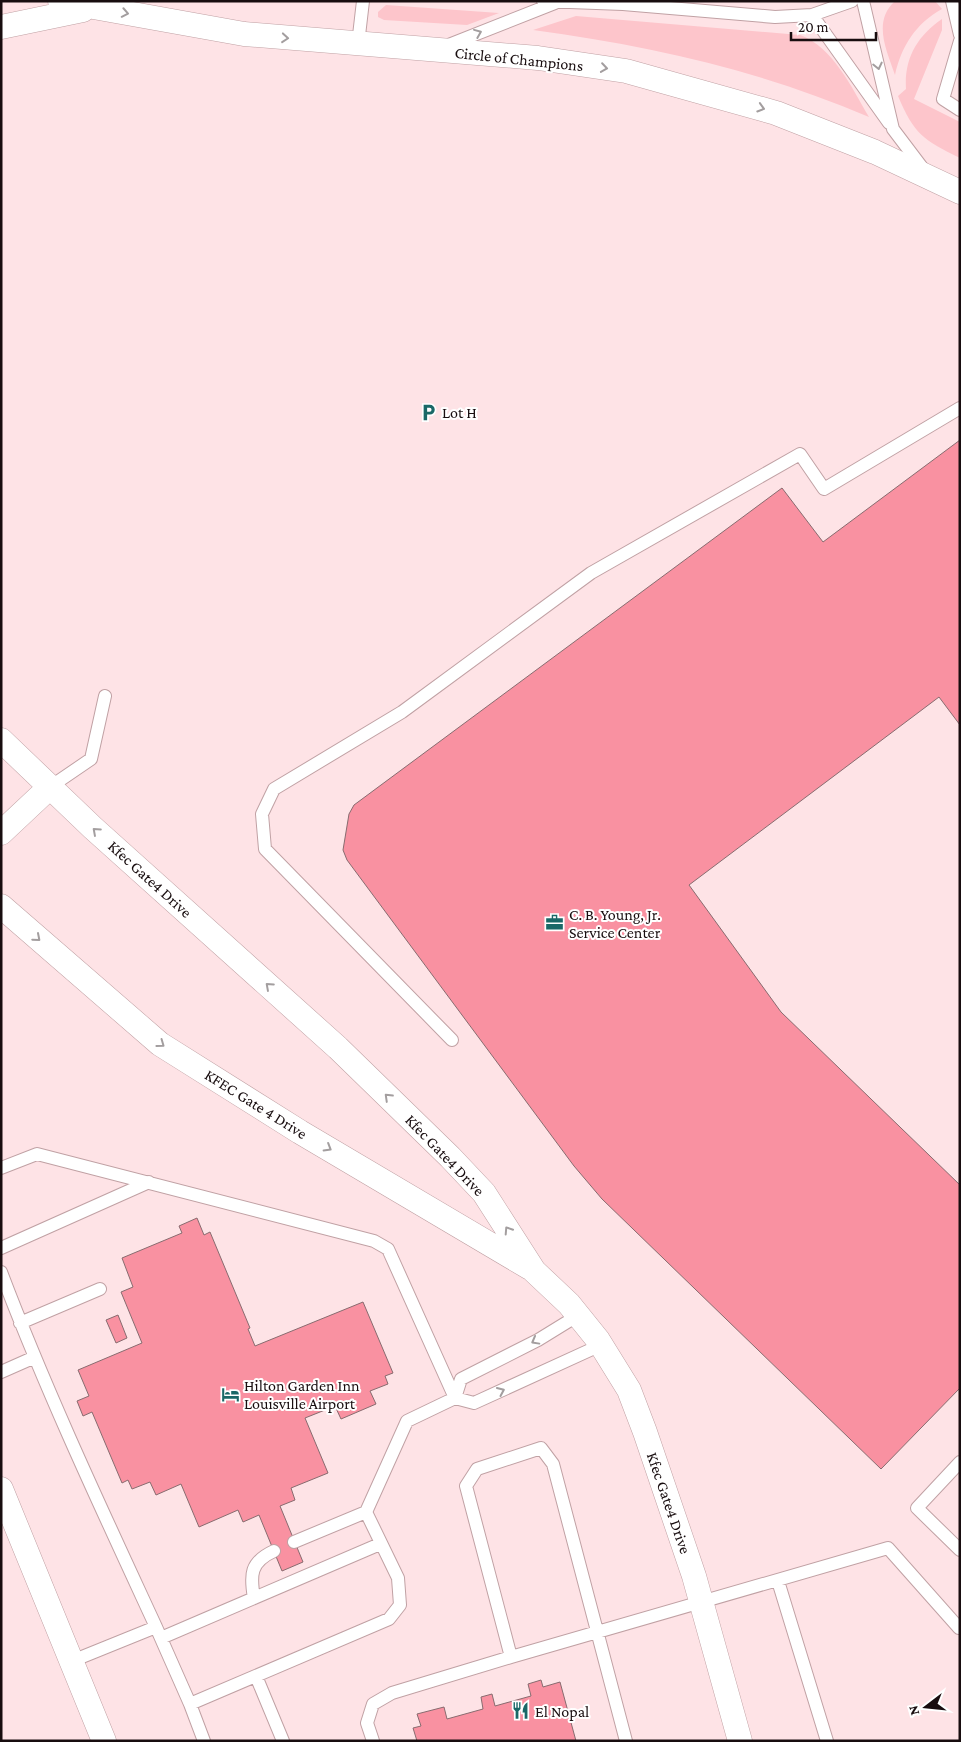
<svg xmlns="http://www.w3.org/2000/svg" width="961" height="1742" font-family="'Crimson Pro',serif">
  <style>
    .green { fill: #fdc5cb }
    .building { fill: #f991a1; stroke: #886b6f }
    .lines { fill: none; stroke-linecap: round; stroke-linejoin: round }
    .lane-casing { stroke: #c0a1a4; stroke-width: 14 }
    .street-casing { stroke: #c0a1a4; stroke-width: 25 }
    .lane { stroke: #fff; stroke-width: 12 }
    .street { stroke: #fff; stroke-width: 24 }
    .oneway { stroke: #a39e9f }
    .labels { text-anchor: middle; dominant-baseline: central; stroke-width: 4; stroke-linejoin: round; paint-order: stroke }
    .street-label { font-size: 16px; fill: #180d0f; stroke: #fff }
    .poi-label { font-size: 16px; fill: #180d0f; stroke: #fff; text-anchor: start }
  </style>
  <rect width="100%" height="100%" fill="#fee3e6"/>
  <path class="green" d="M895 1H935L942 9C916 23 901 47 895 75 887 51 872 22 895 1Z
    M386 5 499 13 467 25 384 20 378 17V12Z
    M576 16 800 35C833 47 852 88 869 117 759 70 651 46 533 30Z
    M942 19V30L914 99 960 122V158C923 140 914 134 898 96L906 89C904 59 917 36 942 19Z"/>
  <path class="building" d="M960 440V725L939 697 689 885 781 1012 960 1185V1388L881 1469 602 1199 574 1166 347 860 343 850 349 814 354 805 782 488 823 542Z
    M197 1218 204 1235 210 1232 250 1328 248 1329 255 1346 363 1302 393 1373 385 1376 388 1384 370 1391 376 1404 341 1419 335 1406 305 1418 328 1473 291 1488 295 1500 280 1506 303 1562 282 1571 259 1515 243 1522 238 1510 199 1527 181 1484 156 1495 150 1482 132 1489 128 1480 122 1483 92 1412 83 1416 77 1401 89 1396 78 1370 142 1343 121 1292 133 1287 122 1258 182 1233 179 1226Z
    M118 1315 127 1338 116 1343 106 1320Z
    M541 1680 543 1687 560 1682 576 1741H417L413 1728 421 1726 417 1714 444 1707 447 1719 483 1709 481 1697 492 1694 495 1706 531 1696 528 1684Z"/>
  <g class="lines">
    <defs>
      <path id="lane" d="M543 1 623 4 775 17 812 15 852 1
        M863 1 893 129 924 170
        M952 1 960 35
        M812 15 889 123
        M960 41 943 99 960 110
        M358 44 363 1
        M446 46 555 3
        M50 787 91 759 105 696
        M452 1040 265 849 262 814 274 789 402 712 591 573 800 454 824 489 960 408
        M1 1168 37 1154 374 1241 388 1249 455 1398
        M1 1248 149 1182
        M1 1272C47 1393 102 1510 156 1627
        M20 1323 100 1289
        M1 1372 35 1357
        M455 1398 461 1379 538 1340 577 1316
        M960 1462 917 1508 960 1550
        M294 1542 366 1512
        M778 1581 827 1741
        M254 1598C250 1575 250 1562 274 1551
        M161 1638 380 1544
        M511 1657 888 1548 959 1628
        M72 1661 156 1627 190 1704 389 1619 400 1605 398 1578 366 1512 407 1421 455 1398 474 1403 601 1345
        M256 1676 283 1741
        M190 1704 204 1741
        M373 1741 367 1723 373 1704 392 1693 511 1657 466 1486 477 1469 541 1448 553 1464 626 1741"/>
      <path id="street" d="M60 1 244 34 538 58 626 71 776 113 875 152 960 192
        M1 27 83 10
        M1 740 93 828 338 1048 450 1157 484 1193 534 1271 569 1304 598 1340 629 1390 645 1432 694 1576 740 1741
        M1 833 50 787
        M1 906 160 1044 300 1132 530 1268
        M1 1489 104 1741"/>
    </defs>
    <use href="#lane" class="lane-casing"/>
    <use href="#street" class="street-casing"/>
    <use href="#lane" class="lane"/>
    <use href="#street" class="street"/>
  </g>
  <defs><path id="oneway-chevron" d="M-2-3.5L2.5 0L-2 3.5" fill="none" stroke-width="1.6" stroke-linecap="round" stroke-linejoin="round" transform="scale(1.25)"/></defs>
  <g class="oneway">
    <use href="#oneway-chevron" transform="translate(125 13) rotate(11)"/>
    <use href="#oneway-chevron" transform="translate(478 33) rotate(-22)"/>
    <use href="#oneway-chevron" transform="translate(285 38) rotate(5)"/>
    <use href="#oneway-chevron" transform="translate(878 66) rotate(77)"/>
    <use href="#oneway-chevron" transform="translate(604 68) rotate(8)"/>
    <use href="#oneway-chevron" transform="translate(761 108) rotate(17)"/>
    <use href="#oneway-chevron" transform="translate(96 831) rotate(-138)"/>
    <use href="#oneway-chevron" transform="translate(37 938) rotate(41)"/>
    <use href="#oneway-chevron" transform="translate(269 986) rotate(-138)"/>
    <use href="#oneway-chevron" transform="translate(161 1044) rotate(36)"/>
    <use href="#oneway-chevron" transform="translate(388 1097) rotate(-136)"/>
    <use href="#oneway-chevron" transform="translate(328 1148) rotate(31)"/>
    <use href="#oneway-chevron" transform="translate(508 1230) rotate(-123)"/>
    <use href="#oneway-chevron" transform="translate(535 1341) rotate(151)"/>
    <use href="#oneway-chevron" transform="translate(501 1391) rotate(-24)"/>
  </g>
  <defs>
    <symbol id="parking-bare" viewBox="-9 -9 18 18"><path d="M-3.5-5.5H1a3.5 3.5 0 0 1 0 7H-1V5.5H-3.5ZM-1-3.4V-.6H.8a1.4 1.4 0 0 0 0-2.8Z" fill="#1a6867" stroke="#fff" stroke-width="2.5" paint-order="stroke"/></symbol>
    <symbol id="office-bare" viewBox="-9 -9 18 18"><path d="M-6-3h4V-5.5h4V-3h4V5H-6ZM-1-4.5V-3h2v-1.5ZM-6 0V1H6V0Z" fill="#1a6867" stroke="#fff" stroke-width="2.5" paint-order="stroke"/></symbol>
    <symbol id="hotel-bare" viewBox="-9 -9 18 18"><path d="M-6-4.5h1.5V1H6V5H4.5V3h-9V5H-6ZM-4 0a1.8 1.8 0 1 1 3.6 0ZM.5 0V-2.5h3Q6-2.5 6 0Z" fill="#1a6867" stroke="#fff" stroke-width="2.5" paint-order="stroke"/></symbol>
    <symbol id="restaurant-bare" viewBox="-9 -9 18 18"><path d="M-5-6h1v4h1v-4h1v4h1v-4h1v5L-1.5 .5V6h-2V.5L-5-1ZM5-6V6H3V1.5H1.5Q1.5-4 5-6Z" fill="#1a6867" stroke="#fff" stroke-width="2.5" paint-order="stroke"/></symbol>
  </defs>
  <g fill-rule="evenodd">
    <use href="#parking-bare" x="416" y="400" width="25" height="25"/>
    <use href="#office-bare" x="542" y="910" width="25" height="25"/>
    <use href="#hotel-bare" x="218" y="1382" width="25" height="25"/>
    <use href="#restaurant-bare" x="508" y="1698" width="25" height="25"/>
  </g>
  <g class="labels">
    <g class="street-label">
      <text transform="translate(519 59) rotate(6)">Circle of Champions</text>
      <text transform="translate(150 879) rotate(42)">Kfec Gate4 Drive</text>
      <text transform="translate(256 1104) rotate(32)">KFEC Gate 4 Drive</text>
      <text transform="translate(445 1155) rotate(46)">Kfec Gate4 Drive</text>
      <text transform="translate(669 1503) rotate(71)">Kfec Gate4 Drive</text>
    </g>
    <g class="poi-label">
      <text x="442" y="412">Lot H</text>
      <text x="569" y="914">C. B. Young, Jr.<tspan x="569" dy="18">Service Center</tspan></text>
      <text x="244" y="1385">Hilton Garden Inn<tspan x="244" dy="18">Louisville Airport</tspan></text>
      <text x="535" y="1711">El Nopal</text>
    </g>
  </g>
  <rect width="961" height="1742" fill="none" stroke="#180d0f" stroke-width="5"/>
  <g transform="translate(926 1707) rotate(254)" stroke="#ffffff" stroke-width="4" paint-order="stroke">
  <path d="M0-4L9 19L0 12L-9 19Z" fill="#180d0f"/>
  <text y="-8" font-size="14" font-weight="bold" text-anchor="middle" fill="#180d0f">N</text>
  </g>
  <path d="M791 32v8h85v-8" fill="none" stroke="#180d0f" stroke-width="2.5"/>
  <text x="798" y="32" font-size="15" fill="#180d0f" stroke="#ffffff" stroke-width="4" paint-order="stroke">20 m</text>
</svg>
